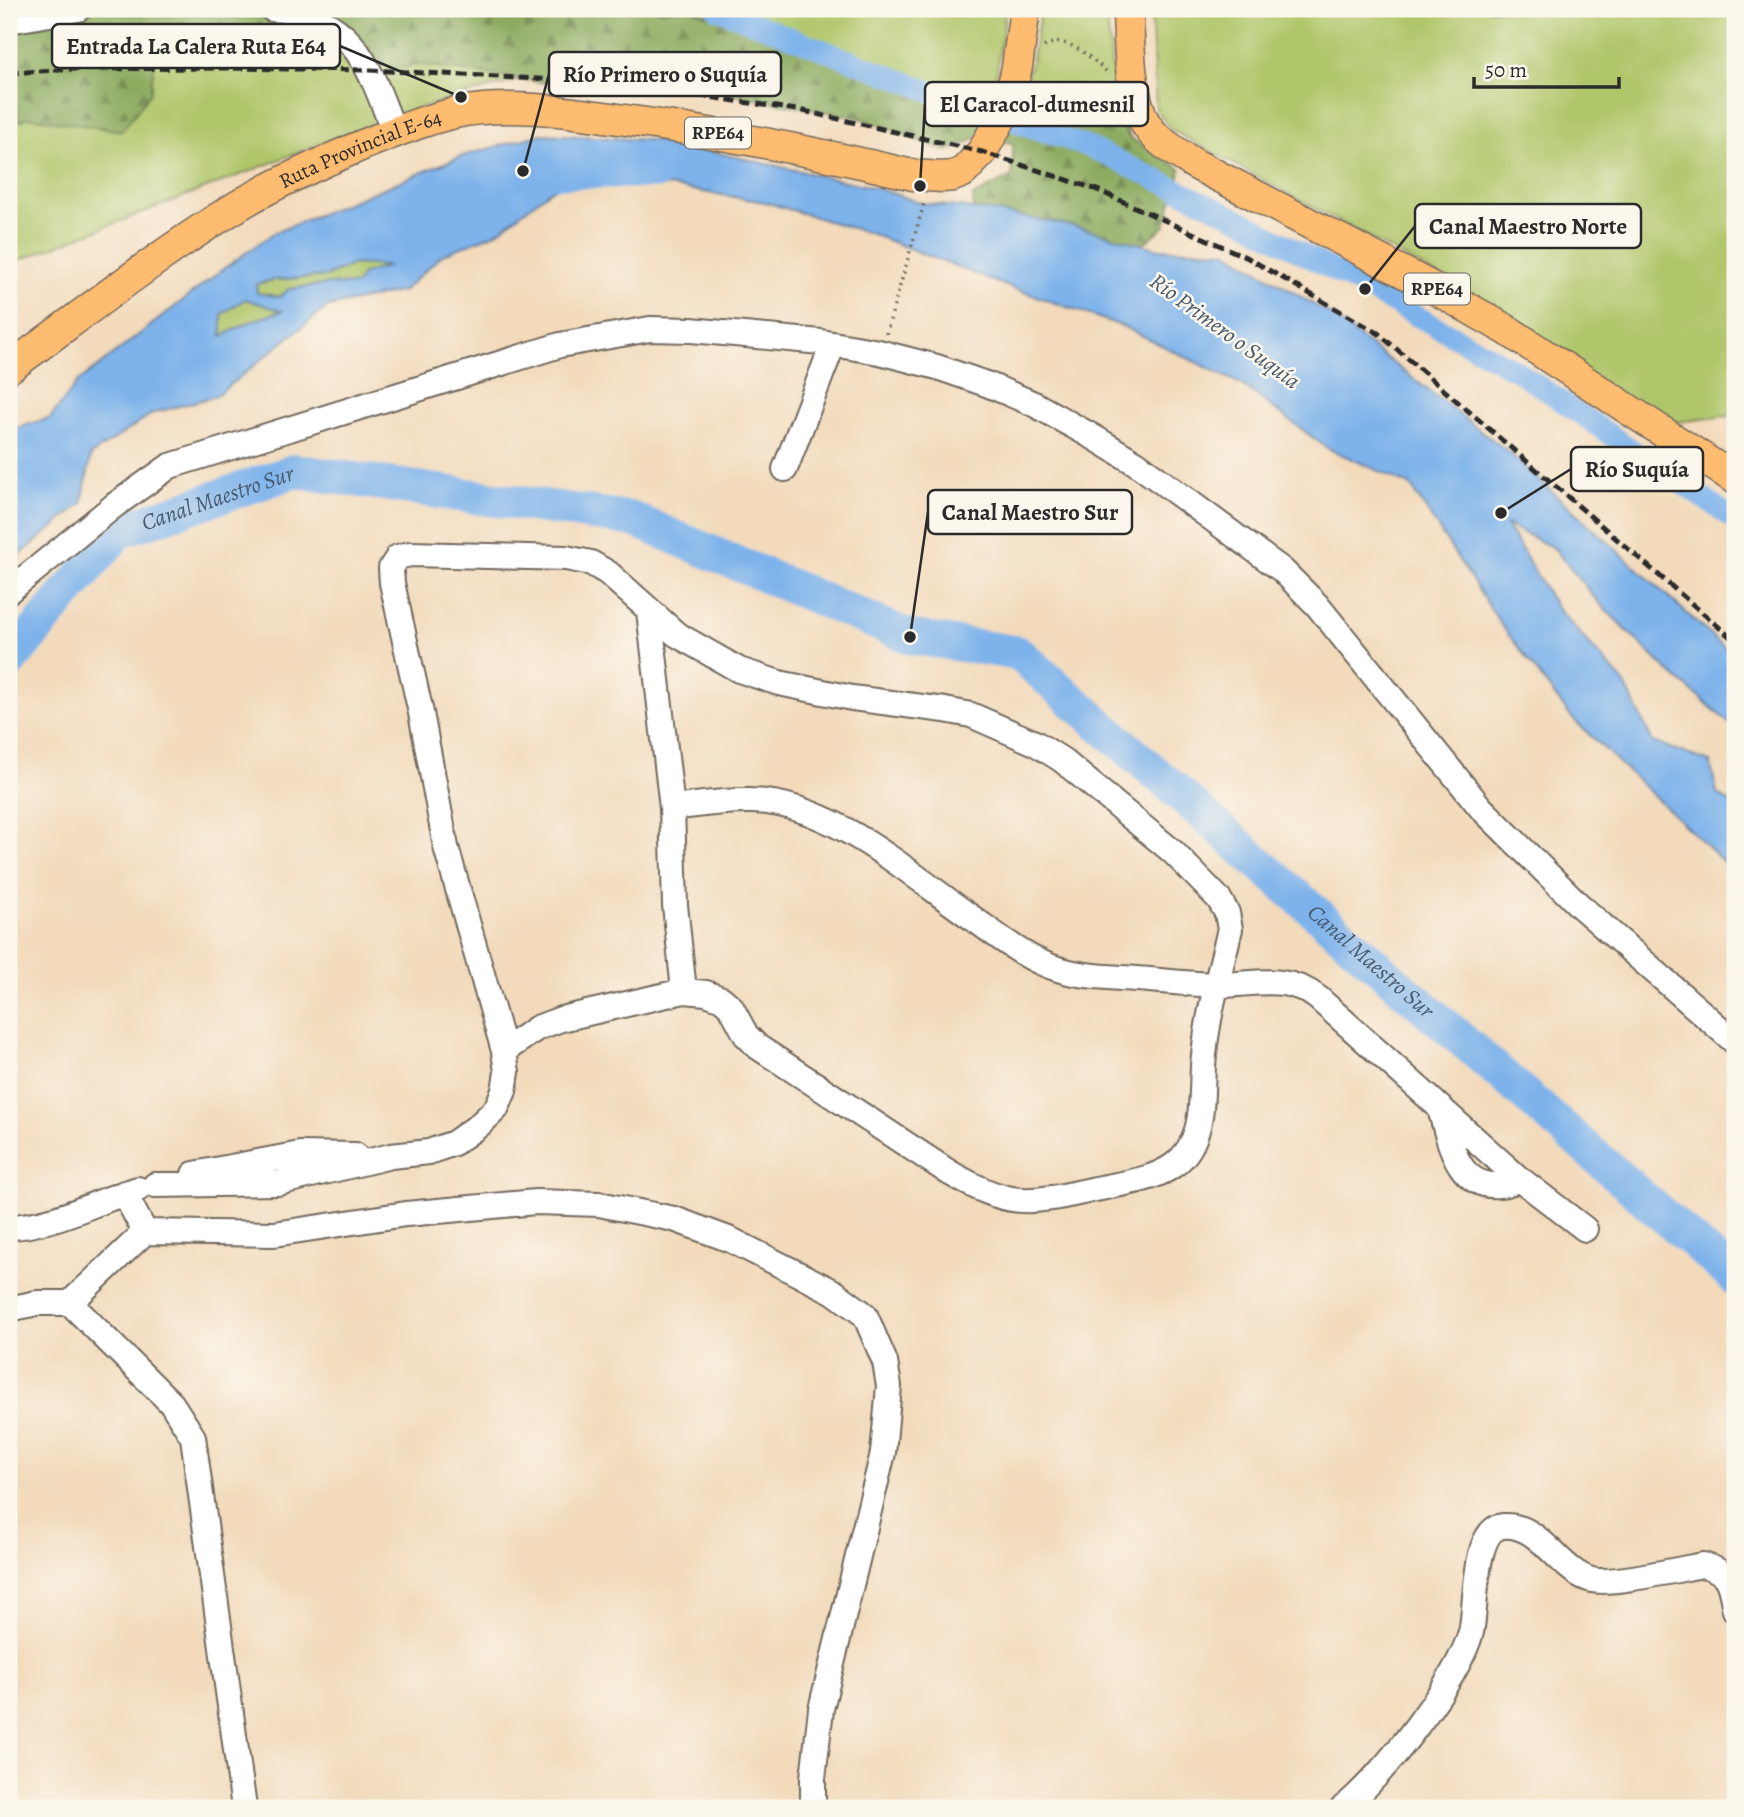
<svg xmlns="http://www.w3.org/2000/svg" width="1744" height="1817" font-family="Alegreya,serif">
  <style>
    .grass { fill: #b0c66b; stroke: #6e784b; stroke-width: 2 }
    .forest { fill: url(#forest-firs); stroke: #5c6b45; stroke-width: 2 }
    .water { fill: #7db2eb; stroke: #546e8b; stroke-width: 2; fill-rule: evenodd }
    .lines { fill: none; stroke-linecap: round; stroke-linejoin: round }
    .canal { stroke: #7db2eb; stroke-width: 21 }
    .river { stroke: #7db2eb; stroke-width: 35 }
    .minor-casing { stroke: #71685d; stroke-width: 28 }
    .major-casing { stroke: #71685d; stroke-width: 33 }
    .path { stroke: #71685d; stroke-width: 3.5; stroke-dasharray: 2 5; stroke-linecap: butt }
    .minor { stroke: #fff; stroke-width: 24 }
    .major { stroke: #febc70; stroke-width: 30 }
    .rail { stroke: #2b2b2b; stroke-width: 5; stroke-dasharray: 10 5; stroke-linecap: butt }
    .labels { text-anchor: middle; dominant-baseline: central; stroke-width: 5; stroke-linejoin: round; paint-order: stroke }
    .shield { fill: #fbf7ec; stroke: #696865; stroke-width: 2 }
    .shield-label { font-size: 19px; font-weight: bold; fill: #2b2b2b }
    .street-label { font-size: 21px; fill: #2b2b2b; stroke: #fbf7ec }
    .water-label { font-size: 23px; font-style: italic; fill: #485a6e; stroke: #fbf7ec }
    .leader { fill: none; stroke: #2b2b2b; stroke-width: 2.5 }
    .callout-dot { fill: #2b2b2b; stroke: #fbf7ec; stroke-width: 2.5 }
    .callout { fill: #fbf7ec; stroke: #2b2b2b; stroke-width: 2.5 }
    .callout-label { font-size: 23px; text-anchor: middle; font-weight: bold; fill: #2b2b2b }
  </style>
  <defs>
    <pattern id="forest-firs" width="22" height="20" patternUnits="userSpaceOnUse" patternTransform="scale(1.75)"><rect width="22" height="20" fill="#8cab5f"/><path d="M5 1l3.5 6h-7zM16 11l3.5 6h-7z" fill="#738b4f"/></pattern>
  </defs>
  <rect width="100%" height="100%" fill="#fbf7ec"/>
  <filter id="ink" filterUnits="userSpaceOnUse"><feTurbulence type="fractalNoise" baseFrequency=".0143" numOctaves="2"/><feDisplacementMap in="SourceGraphic" scale="14" xChannelSelector="R" yChannelSelector="G"/><feConvolveMatrix kernelMatrix="1 2 1 2 8 2 1 2 1" color-interpolation-filters="sRGB"/></filter>
  <filter id="wash" filterUnits="userSpaceOnUse"><feTurbulence type="fractalNoise" baseFrequency=".00686" numOctaves="4" result="noise"/><feDisplacementMap in="SourceGraphic" scale="28" xChannelSelector="R" yChannelSelector="G"/><feGaussianBlur stdDeviation="1.57" result="paint"/><feColorMatrix in="noise" values="0 0 0 0 0 0 0 0 0 0 0 0 0 0 0 0 0 1.4 0 .05"/><feComposite in="paint" operator="in"/></filter>
  <g filter="url(#wash)">
    <rect width="100%" height="100%" fill="#f2dabb"/>
    <path class="grass" d="M9 9H1006L994 92 954 135 612 54 400 113 12 263 9 261Z
      M1041 9H1106L1115 95 1120 115 1134 145 1016 113 1031 63Z
      M1151 9H1735V415L1652 425 1510 315 1170 129 1156 109Z
      M353 264 392 265 356 285 330 284 289 289 280 297 257 293 256 284 274 280 327 276Z
      M245 298 283 311 252 321 222 336V314Z"/>
    <path class="forest" d="M9 9H690L997 113 1038 92 1087 110 1109 107 1129 137 1181 169 1165 226 1137 249 975 224 973 196 1012 176 1013 144 981 133 971 141 947 151 860 118 686 86 623 90 539 82 418 64 392 71 363 41 338 29 308 56 233 49 155 59 150 93 122 131 28 117 9 126Z"/>
    <path class="water" d="M542 134 664 141 876 188 921 203 992 211 1074 226 1159 249 1225 251 1328 313 1507 451 1735 657V728L1666 669 1599 603 1554 548 1506 524 1556 607 1625 684 1653 742 1710 762 1717 793 1735 806V873L1572 718 1502 626 1410 485 1327 448 1241 384 1122 326 1001 284 872 234 765 202 661 185 595 167 551 190 496 233 442 255 403 291 327 307 216 396 153 413 91 455 82 503 9 564V430L50 418 78 382 226 267 274 233 462 156ZM353 264 389 266 363 274 356 285 330 284 289 289 280 297 257 293 256 284 274 280 327 276ZM245 299 282 311 252 321 222 336V314Z"/>
    <g class="lines">
      <path class="canal" d="M717 9 963 104 1089 147 1247 223 1517 371 1735 520"/>
      <g class="river">
        <path d="M539 171H658"/>
        <path id="s1" d="M9 662 119 531 295 471 632 519 910 637 1018 653 1735 1278"/>
      </g>
    </g>
  </g>
  <g filter="url(#ink)">
    <g class="lines">
      <defs>
        <path id="minor" d="M272 9C354 15 369 66 394 132
          M9 21 78 9
          M785 469 833 344
          M9 591 115 505 170 466 560 345 650 329 691 330 821 342 879 352 937 367 989 385 1034 404 1095 438 1136 463 1282 570 1317 605 1481 808 1579 905 1735 1042
          M649 611 672 808 675 905 684 991
          M672 808C697 805 725 800 751 801 830 802 906 871 968 915 997 935 1025 959 1058 969 1083 977 1111 977 1137 979 1163 981 1190 984 1216 985 1254 985 1286 973 1318 998L1516 1176 1585 1229
          M1440 1109C1449 1139 1457 1189 1499 1185 1506 1185 1513 1181 1520 1180
          M194 1174 300 1154 355 1155
          M155 1185 278 1183 391 1156 429 1152 454 1143 478 1126 496 1109 504 1091 507 1072 504 1051 446 847 421 713 392 583 391 568 398 557 410 554 566 558 591 563 608 573 676 634 739 670 779 683 852 698 945 710 971 715 1035 743 1062 760 1173 852 1219 899 1227 913 1230 929C1220 971 1208 1013 1204 1055 1201 1079 1204 1107 1197 1130 1193 1144 1186 1156 1174 1165 1151 1182 1115 1184 1087 1191 1024 1205 1008 1206 950 1173L758 1047 746 1035 731 1007 722 999 706 993 684 991 561 1019 537 1028 504 1051
          M124 1193 145 1232 274 1234 406 1214 536 1202 599 1204 674 1219 731 1240 834 1292 865 1315 885 1362 889 1386 883 1453 821 1709 813 1778V1808
          M9 1227C54 1226 95 1201 138 1189
          M70 1303 145 1232
          M9 1309 37 1303H70L172 1404 193 1437 244 1808
          M1343 1808C1382 1777 1458 1680 1471 1632 1477 1609 1472 1529 1503 1526 1541 1523 1559 1572 1592 1580 1610 1585 1680 1569 1703 1565 1731 1572 1730 1585 1735 1610"/>
        <g id="major">
          <path d="M1128 9C1129 42 1129 104 1150 130 1161 144 1178 153 1193 163L1428 285 1507 330 1735 479"/>
          <path id="s2" d="M9 368C86 312 165 249 246 201 284 179 325 161 365 144 398 131 431 117 465 111 515 103 568 112 618 119 717 132 815 152 913 175L942 177 953 176 963 172 982 152 1008 106 1017 67 1025 9"/>
        </g>
      </defs>
      <use href="#minor" class="minor-casing"/>
      <use href="#major" class="major-casing"/>
      <path class="path" d="M1044 47C1065 32 1091 58 1106 71
        M886 334 925 200"/>
      <use href="#minor" class="minor"/>
      <use href="#major" class="major"/>
      <path class="rail" d="M9 73 71 69 223 68 370 70 556 80 675 92 804 111 982 152 1095 189 1248 258 1378 333 1735 641"/>
    </g>
  </g>
  <g class="labels">
    <g class="shield">
      <rect x="685" y="117.5" width="66" height="31" rx="5"/>
      <rect x="1404" y="273.5" width="66" height="31" rx="5"/>
    </g>
    <g class="shield-label">
      <text x="718" y="133">RPE64</text>
      <text x="1437" y="289">RPE64</text>
    </g>
    <g class="street-label">
      <text stroke="none"><textPath href="#s2" startOffset="416">Ruta Provincial E-64</textPath></text>
    </g>
    <g class="water-label">
      <text transform="translate(1225 331) rotate(36)">Río Primero o Suquía</text>
      <text stroke="none"><textPath href="#s1" startOffset="275">Canal Maestro Sur</textPath></text>
      <text stroke="none"><textPath href="#s1" startOffset="1577">Canal Maestro Sur</textPath></text>
    </g>
  </g>
  <path class="leader" d="M461 97L340 46M523 171L549 74M920 186L925 104M1365 289L1415 226M1501 513L1571 469M910 637L928 512"/>
  <g class="callout-dot">
    <circle cx="461" cy="97" r="7"/>
    <circle cx="523" cy="171" r="7"/>
    <circle cx="920" cy="186" r="7"/>
    <circle cx="1365" cy="289" r="7"/>
    <circle cx="1501" cy="513" r="7"/>
    <circle cx="910" cy="637" r="7"/>
  </g>
  <g class="callout">
    <rect x="52" y="24" width="288" height="44" rx="7"/>
    <rect x="549" y="52" width="232" height="44" rx="7"/>
    <rect x="925" y="82" width="223" height="44" rx="7"/>
    <rect x="1415" y="204" width="226" height="44" rx="7"/>
    <rect x="1571" y="447" width="132" height="44" rx="7"/>
    <rect x="928" y="490" width="204" height="44" rx="7"/>
  </g>
  <g class="callout-label">
    <text x="196" y="54">Entrada La Calera Ruta E64</text>
    <text x="665" y="82">Río Primero o Suquía</text>
    <text x="1037" y="112">El Caracol-dumesnil</text>
    <text x="1528" y="234">Canal Maestro Norte</text>
    <text x="1637" y="477">Río Suquía</text>
    <text x="1030" y="520">Canal Maestro Sur</text>
  </g>
  <rect width="1744" height="1817" fill="none" stroke="#fbf7ec" stroke-width="35"/>
  <path d="M1474 77v10h145v-10" fill="none" stroke="#2b2b2b" stroke-width="3.5"/>
  <text x="1485" y="77" font-size="21" fill="#2b2b2b" stroke="#fbf7ec" stroke-width="5" paint-order="stroke">50 m</text>
</svg>
